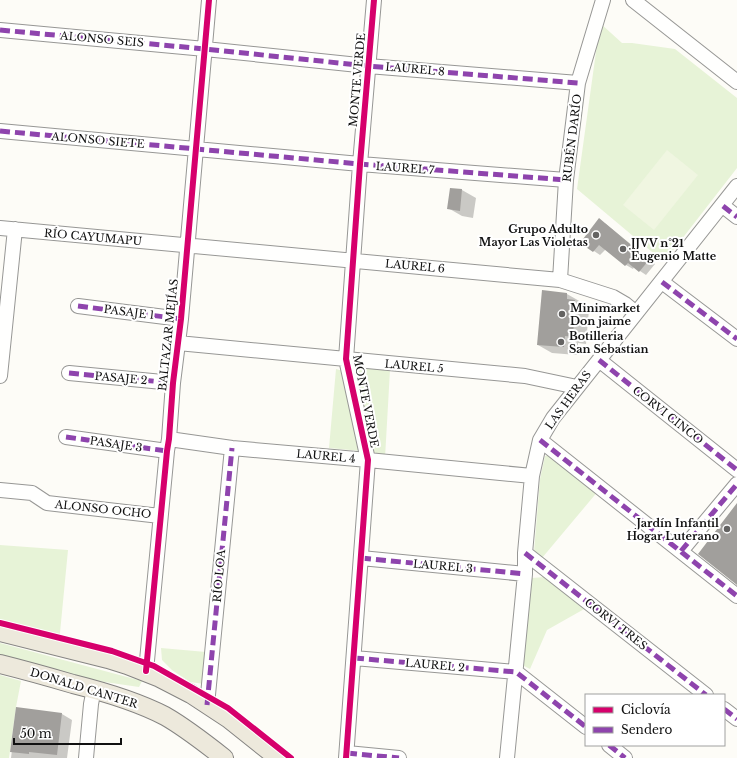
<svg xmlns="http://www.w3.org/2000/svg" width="737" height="758" font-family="'Libre Baskerville',serif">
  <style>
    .green { fill: #e7f3d7 }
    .pitch { fill: #f0f6e1 }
    .shadow { fill: #0003 }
    .building { fill: #a19f9c }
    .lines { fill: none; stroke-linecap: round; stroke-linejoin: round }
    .minor-casing { stroke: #979795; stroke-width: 16 }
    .major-casing { stroke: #858482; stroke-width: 20 }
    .minor { stroke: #fffffe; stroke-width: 14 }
    .major { stroke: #ede9dc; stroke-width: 18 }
    .quiet { stroke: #8e44ad; stroke-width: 5; stroke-dasharray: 10 5; stroke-linecap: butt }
    .cycleway-casing { stroke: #fff; stroke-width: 8 }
    .cycleway { stroke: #d6006c; stroke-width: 6 }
    .poi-dot { fill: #646362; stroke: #fff; stroke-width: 1.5 }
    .labels { text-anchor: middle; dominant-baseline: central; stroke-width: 4; stroke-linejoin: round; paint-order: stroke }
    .street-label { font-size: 11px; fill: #111; stroke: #fff }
    .poi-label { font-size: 11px; font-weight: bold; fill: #111; stroke: #fff; text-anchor: start }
  </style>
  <rect width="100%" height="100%" fill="#fdfcf7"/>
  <path class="green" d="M600 23 622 43H632L675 49 737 98V168L664 262 577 189Z
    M356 367 390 370 385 458 372 453Z
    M336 369 343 371 361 451 329 448Z
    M553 454 599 490 542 558 534 552 540 479 545 456Z
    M0 545 68 550 59 643 0 625Z
    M545 577 586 608 547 630 530 669 520 664 532 578Z
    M0 643 142 681 139 687 91 680 0 656Z
    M161 648 206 652 204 684 190 682 172 670 162 660Z
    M0 675 21 681 16 707 9 758H0Z"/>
  <path class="pitch" d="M667 150 698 175 654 230 623 205Z"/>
  <path class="shadow" d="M451 189 462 190 476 198 473 218 462 216 448 208Z
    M599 220 606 224 655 264 646 275 634 267 633 269 626 265 606 249 600 255 582 243Z
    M543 292 567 294 581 302V304L589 309 586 344 578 343 577 355 552 353 538 345Z
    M17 708 62 714 72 720 67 758H11Z"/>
  <path class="building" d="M450 188 462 189 460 211 447 209Z
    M599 218 649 260 639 272 628 263 625 266 599 245 593 252 580 243Z
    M542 290 567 293V299L575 300 573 337 565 336 564 347 537 345Z
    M737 503V585L698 554Z
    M16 707 62 713 57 755 29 752V754L10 752Z"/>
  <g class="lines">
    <defs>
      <path id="minor" d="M633 0 737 82
        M0 30 205 49 368 66 578 83
        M0 131 360 164 566 180
        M723 206 737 217
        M0 228 560 280 613 297 625 304 636 313
        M560 280 566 180 578 83 603 0
        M662 282 737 339
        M78 306 181 319
        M178 343 346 359 525 376 577 387
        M599 360 737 470
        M69 373 173 383
        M0 376 15 229
        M66 437 167 451
        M169 439 232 448 368 460 532 476
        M540 440 737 596
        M0 490 32 493 47 503 160 516
        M681 551 737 484
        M525 553 706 695
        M361 558 525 574
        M354 658 516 672 586 727
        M146 671 167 451 169 439 173 383 181 319 209 0
        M207 705 232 448
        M724 709 737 719
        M609 745 625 758
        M347 753 399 758
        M86 758 91 704 94 689
        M346 758 368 460 346 359 360 164 374 0
        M507 758 525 574V553L532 476 540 440 553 418 737 186"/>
      <path id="major" d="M0 632 108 659 127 665 160 678 191 694 229 719 278 758
        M0 664C24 670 49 677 73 684 105 692 136 701 165 716 186 728 205 743 224 758"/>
    </defs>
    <use href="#minor" class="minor-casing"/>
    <use href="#major" class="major-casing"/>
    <use href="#minor" class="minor"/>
    <use href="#major" class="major"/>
    <path class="quiet" d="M0 30 205 49 368 66 578 83
      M0 131 360 164 566 180
      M723 206 737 217
      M662 282 737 339
      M78 306 181 319
      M599 360 737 470
      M69 373 173 383
      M66 437 167 451
      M540 440 737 596
      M681 551 737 484
      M525 553 706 695
      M361 558 525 574
      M354 658 516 672 586 727
      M207 705 232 448
      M724 709 737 719
      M609 745 625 758
      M347 753 399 758"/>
    <defs>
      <path id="cycleway" d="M0 623 112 651 154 666 228 708 291 758
        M146 671 167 451 169 439 173 383 181 319 209 0
        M346 758 368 460 346 359 360 164 374 0"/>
    </defs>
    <use href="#cycleway" class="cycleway-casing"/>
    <use href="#cycleway" class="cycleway"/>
  </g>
  <g class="poi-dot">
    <circle cx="596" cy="235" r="4"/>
    <circle cx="623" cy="249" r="4"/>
    <circle cx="562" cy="314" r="4"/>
    <circle cx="561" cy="342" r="4"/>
    <circle cx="727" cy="529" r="4"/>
  </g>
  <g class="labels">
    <g class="street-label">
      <text transform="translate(102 39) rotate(5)">ALONSO SEIS</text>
      <text transform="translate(415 69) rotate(5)">LAUREL 8</text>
      <text transform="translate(357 80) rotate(-85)">MONTE VERDE</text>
      <text transform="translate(572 138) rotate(-83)">RUBÉN DARÍO</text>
      <text transform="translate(98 140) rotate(5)">ALONSO SIETE</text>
      <text transform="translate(405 168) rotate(4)">LAUREL 7</text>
      <text transform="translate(93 237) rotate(5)">RÍO CAYUMAPU</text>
      <text transform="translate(415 266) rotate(5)">LAUREL 6</text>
      <text transform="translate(129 312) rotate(7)">PASAJE 1</text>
      <text transform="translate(168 335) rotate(-84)">BALTAZAR MEJÍAS</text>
      <text transform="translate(414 366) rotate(5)">LAUREL 5</text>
      <text transform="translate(121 378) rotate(5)">PASAJE 2</text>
      <text transform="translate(568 400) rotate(-54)">LAS HERAS</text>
      <text transform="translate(366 401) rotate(79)">MONTE VERDE</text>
      <text transform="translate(668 415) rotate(38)">CORVI CINCO</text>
      <text transform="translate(116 444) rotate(8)">PASAJE 3</text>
      <text transform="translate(326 456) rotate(5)">LAUREL 4</text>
      <text transform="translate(103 509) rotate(6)">ALONSO OCHO</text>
      <text transform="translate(443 566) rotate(5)">LAUREL 3</text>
      <text transform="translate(219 576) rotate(-85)">RÍO LOA</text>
      <text transform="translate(616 624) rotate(38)">CORVI TRES</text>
      <text transform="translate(435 665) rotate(5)">LAUREL 2</text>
      <text transform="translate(84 688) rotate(17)">DONALD CANTER</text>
    </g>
    <g class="poi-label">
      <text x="588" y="229" text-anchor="end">Grupo Adulto<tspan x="588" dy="13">Mayor Las Violetas</tspan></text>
      <text x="631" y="243">JJVV n°21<tspan x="631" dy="13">Eugenio Matte</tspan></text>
      <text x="570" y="308">Minimarket<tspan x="570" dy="13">Don jaime</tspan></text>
      <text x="569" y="336">Botilleria<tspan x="569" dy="13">San Sebastian</tspan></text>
      <text x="719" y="523" text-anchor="end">Jardín Infantil<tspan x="719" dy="13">Hogar Luterano</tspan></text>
    </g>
  </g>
  <rect x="585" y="694" width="140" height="52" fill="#ffffff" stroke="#a0a0a0"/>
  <rect x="593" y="707" width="20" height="6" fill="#d6006c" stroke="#a0a0a0"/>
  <text x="621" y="714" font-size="12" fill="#111111">Ciclovía</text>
  <rect x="593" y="727" width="20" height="6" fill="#8e44ad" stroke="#a0a0a0"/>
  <text x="621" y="734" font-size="12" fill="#111111">Sendero</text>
  <path d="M14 738v6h107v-6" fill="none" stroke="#111111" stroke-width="2"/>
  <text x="20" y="738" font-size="12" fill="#111111" stroke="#ffffff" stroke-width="3" paint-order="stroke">50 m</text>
</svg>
